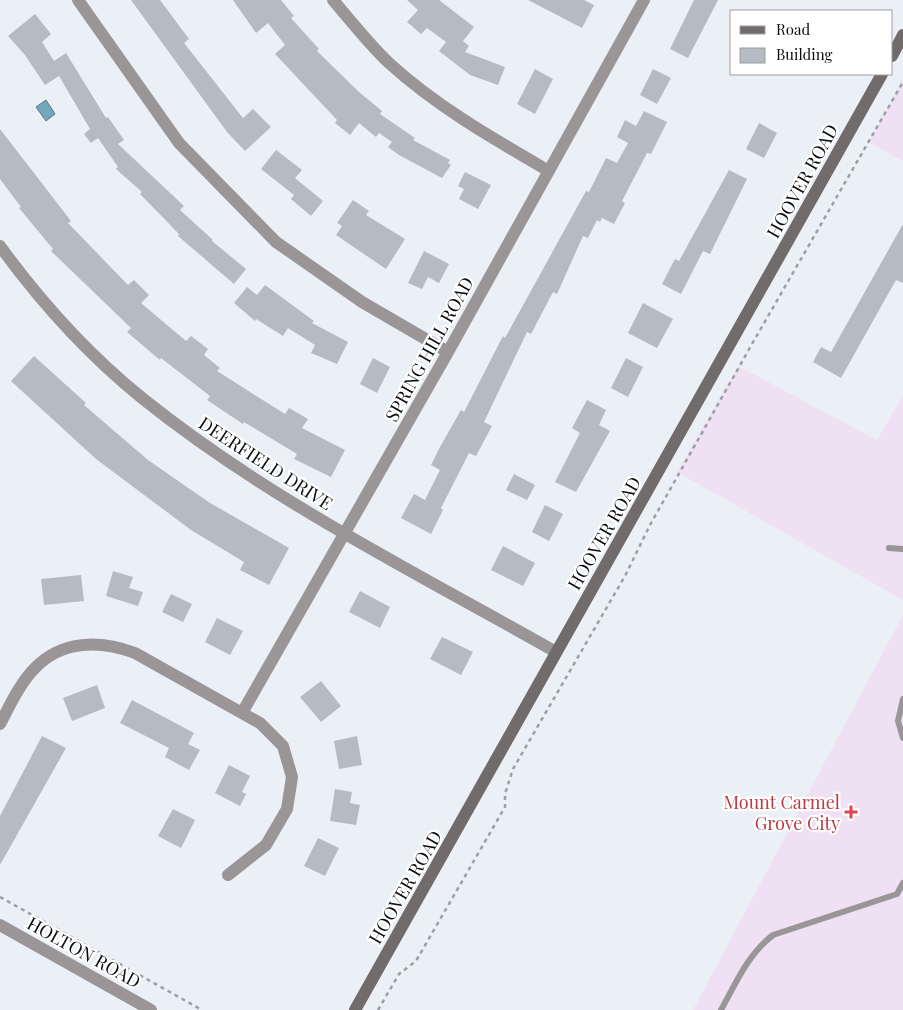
<svg xmlns="http://www.w3.org/2000/svg" width="903" height="1010" font-family="'Playfair Display',serif">
  <style>
    .medical { fill: #efe0f3 }
    .water { fill: #72a7bc; stroke: #537888 }
    .building { fill: #b5bbc2 }
    .lines { fill: none; stroke-linecap: round; stroke-linejoin: round }
    .path { stroke: #9ca0a5; stroke-width: 2.5; stroke-dasharray: 4 4; stroke-linecap: butt }
    .service { stroke: #9a9697; stroke-width: 6 }
    .minor { stroke: #9a9697; stroke-width: 12 }
    .tertiary { stroke: #9a9697; stroke-width: 12 }
    .secondary { stroke: #716b6c; stroke-width: 12 }
    .health-dot { fill: #e0444e; stroke: #fff; stroke-width: 2 }
    .labels { text-anchor: middle; dominant-baseline: central; stroke-width: 4.5; stroke-linejoin: round; paint-order: stroke }
    .street-label { font-size: 18px; fill: #0a0c0e; stroke: #fff }
    .health-label { font-size: 18px; fill: #be3a42; stroke: #fff; text-anchor: end }
  </style>
  <rect width="100%" height="100%" fill="#ebf0f7"/>
  <path class="medical" d="M903 79V161L868 142Z
    M738 366 877 440 903 395V600L677 472Z
    M903 615V1010H693Z"/>
  <path class="water" d="M46 100 55 114 46 121 36 107Z"/>
  <path class="building" d="M131 0H160L189 39 184 43 243 118 253 109 271 127 245 151 227 132Z
    M233 0H281L294 16 291 18 319 49 317 51 359 92 382 111 380 114 415 138 413 140 450 160 448 163 451 165 442 178 399 155 388 147 392 142 379 133 376 137 359 123 350 135 335 123 337 120 275 54 285 45 268 23 256 33Z
    M407 0H439L474 27 463 41 469 46 465 52 505 67 498 85 470 75 439 51 446 42 427 28 421 34 407 22 418 10Z
    M528 0H584L594 5 582 28Z
    M694 0H718L688 58 670 49Z
    M35 14 51 34 42 42 54 61 66 53 106 118 108 117 124 140 118 144 184 206 180 210 213 240 212 241 246 269 234 284 178 236 179 234 140 194 142 192 116 169 118 167 98 138 91 143 84 134 90 129 59 76 45 85 25 55 8 36Z
    M535 69 553 79 535 114 517 104Z
    M653 69 671 78 657 104 640 95Z
    M644 111 667 122 651 154 647 153 622 201 625 203 614 224 602 218 600 222 597 220 588 238 583 236 557 294 553 292 531 334 527 332 484 422 492 426 476 456 469 453 441 508 443 510 431 534 401 518 414 494 425 500 440 470 431 465 440 447 461 410 464 412 503 336 505 338 586 191 589 192 606 158 617 163 628 143 617 137 625 120 636 126Z
    M759 123 777 133 764 158 746 149Z
    M0 129 71 221 68 223 128 285 134 280 149 295 141 303 186 341 191 336 208 349 204 355 220 368 217 371 285 414 289 408 308 419 302 428 345 450 331 477 294 459 297 454 244 422 243 424 207 400 210 396 161 358 160 360 127 332 131 328 51 251 53 249 19 208 21 207 0 179Z
    M276 150 302 170 295 178 323 201 311 216 291 199 294 195 261 169Z
    M729 170 747 179 710 254 703 251 681 294 662 284 675 259 679 261Z
    M465 172 491 185 478 209 459 199 464 189 458 186Z
    M353 200 369 211 366 215 405 239 386 269 336 235 342 226 337 223Z
    M903 224V283L896 280 841 378 813 362 821 347 831 352Z
    M424 251 449 264 439 283 428 277 422 289 408 283Z
    M265 285 314 321 312 323 348 342 337 364 311 353 315 345 288 328 283 336 256 319 255 321 234 303 247 287 257 295Z
    M643 303 673 319 657 348 628 333Z
    M34 356 86 403 84 405 148 460 210 503 289 548 269 585 240 570 244 562 191 530 96 459 11 381Z
    M373 358 390 367 377 393 360 384Z
    M626 358 643 367 628 397 611 388Z
    M587 400 606 410 599 425 610 431 576 492 555 482 580 433 572 428Z
    M514 474 535 485 527 500 506 490Z
    M545 505 563 514 549 541 532 532Z
    M503 546 535 563 523 586 491 570Z
    M113 571 133 577 129 588 143 592 138 606 106 596Z
    M81 575 84 601 44 605 41 579Z
    M360 591 390 607 380 628 349 612Z
    M171 594 192 604 183 622 162 612Z
    M217 618 243 631 230 655 205 642Z
    M442 637 473 652 461 675 430 659Z
    M321 681 341 706 321 722 300 697Z
    M97 685 105 708 72 721 63 698Z
    M132 700 194 733 188 744 200 750 189 770 165 757 169 748 120 723Z
    M42 736 66 748 0 865V816Z
    M357 736 362 765 339 769 334 741Z
    M229 765 250 776 242 792 246 794 240 806 215 793Z
    M335 789 352 792 350 803 360 805 356 825 330 821Z
    M173 809 195 820 181 848 158 836Z
    M318 838 339 848 325 876 304 866Z"/>
  <g class="lines">
    <path class="path" d="M0 897 202 1010
      M378 1010 399 974 416 961 505 807V794L513 769 625 576 650 525 752 344 903 82"/>
    <path class="service" d="M889 548 903 549
      M903 699 898 721 903 738
      M721 1010C736 983 748 954 773 935L897 894 903 883"/>
    <path class="minor" d="M78 0 179 143 276 242 362 302 448 352
      M333 0C351 21 369 44 389 63 436 106 492 138 547 170
      M0 246C40 301 89 355 142 398 269 500 415 572 556 652
      M242 713 448 352 644 0
      M0 724C10 705 20 683 35 668 62 640 100 640 135 653L260 723 283 746 292 777 287 809 266 845 228 875"/>
    <path class="tertiary" d="M0 925 151 1010"/>
    <path class="secondary" d="M892 56 903 35
      M355 1010 882 74"/>
  </g>
  <path class="health-dot" d="M848.5 804.5h5v5h5v5h-5v5h-5v-5h-5v-5h5z"/>
  <g class="labels">
    <g class="street-label">
      <text transform="translate(802 181) rotate(-61)">HOOVER ROAD</text>
      <text transform="translate(429 349) rotate(-61)">SPRING HILL ROAD</text>
      <text transform="translate(266 463) rotate(33)">DEERFIELD DRIVE</text>
      <text transform="translate(604 533) rotate(-60)">HOOVER ROAD</text>
      <text transform="translate(405 887) rotate(-60)">HOOVER ROAD</text>
      <text transform="translate(84 952) rotate(29)">HOLTON ROAD</text>
    </g>
    <g class="health-label">
      <text x="840" y="802">Mount Carmel<tspan x="840" dy="21">Grove City</tspan></text>
    </g>
  </g>
  <rect x="730" y="10" width="162" height="65" fill="#ffffff" stroke="#9d9e9f"/>
  <rect x="740" y="26" width="25" height="8" fill="#716b6c" stroke="#9d9e9f"/>
  <text x="776" y="35" font-size="15" fill="#0a0c0e">Road</text>
  <rect x="740" y="48" width="25" height="15" fill="#b5bbc2" stroke="#9d9e9f"/>
  <text x="776" y="60" font-size="15" fill="#0a0c0e">Building</text>
</svg>
